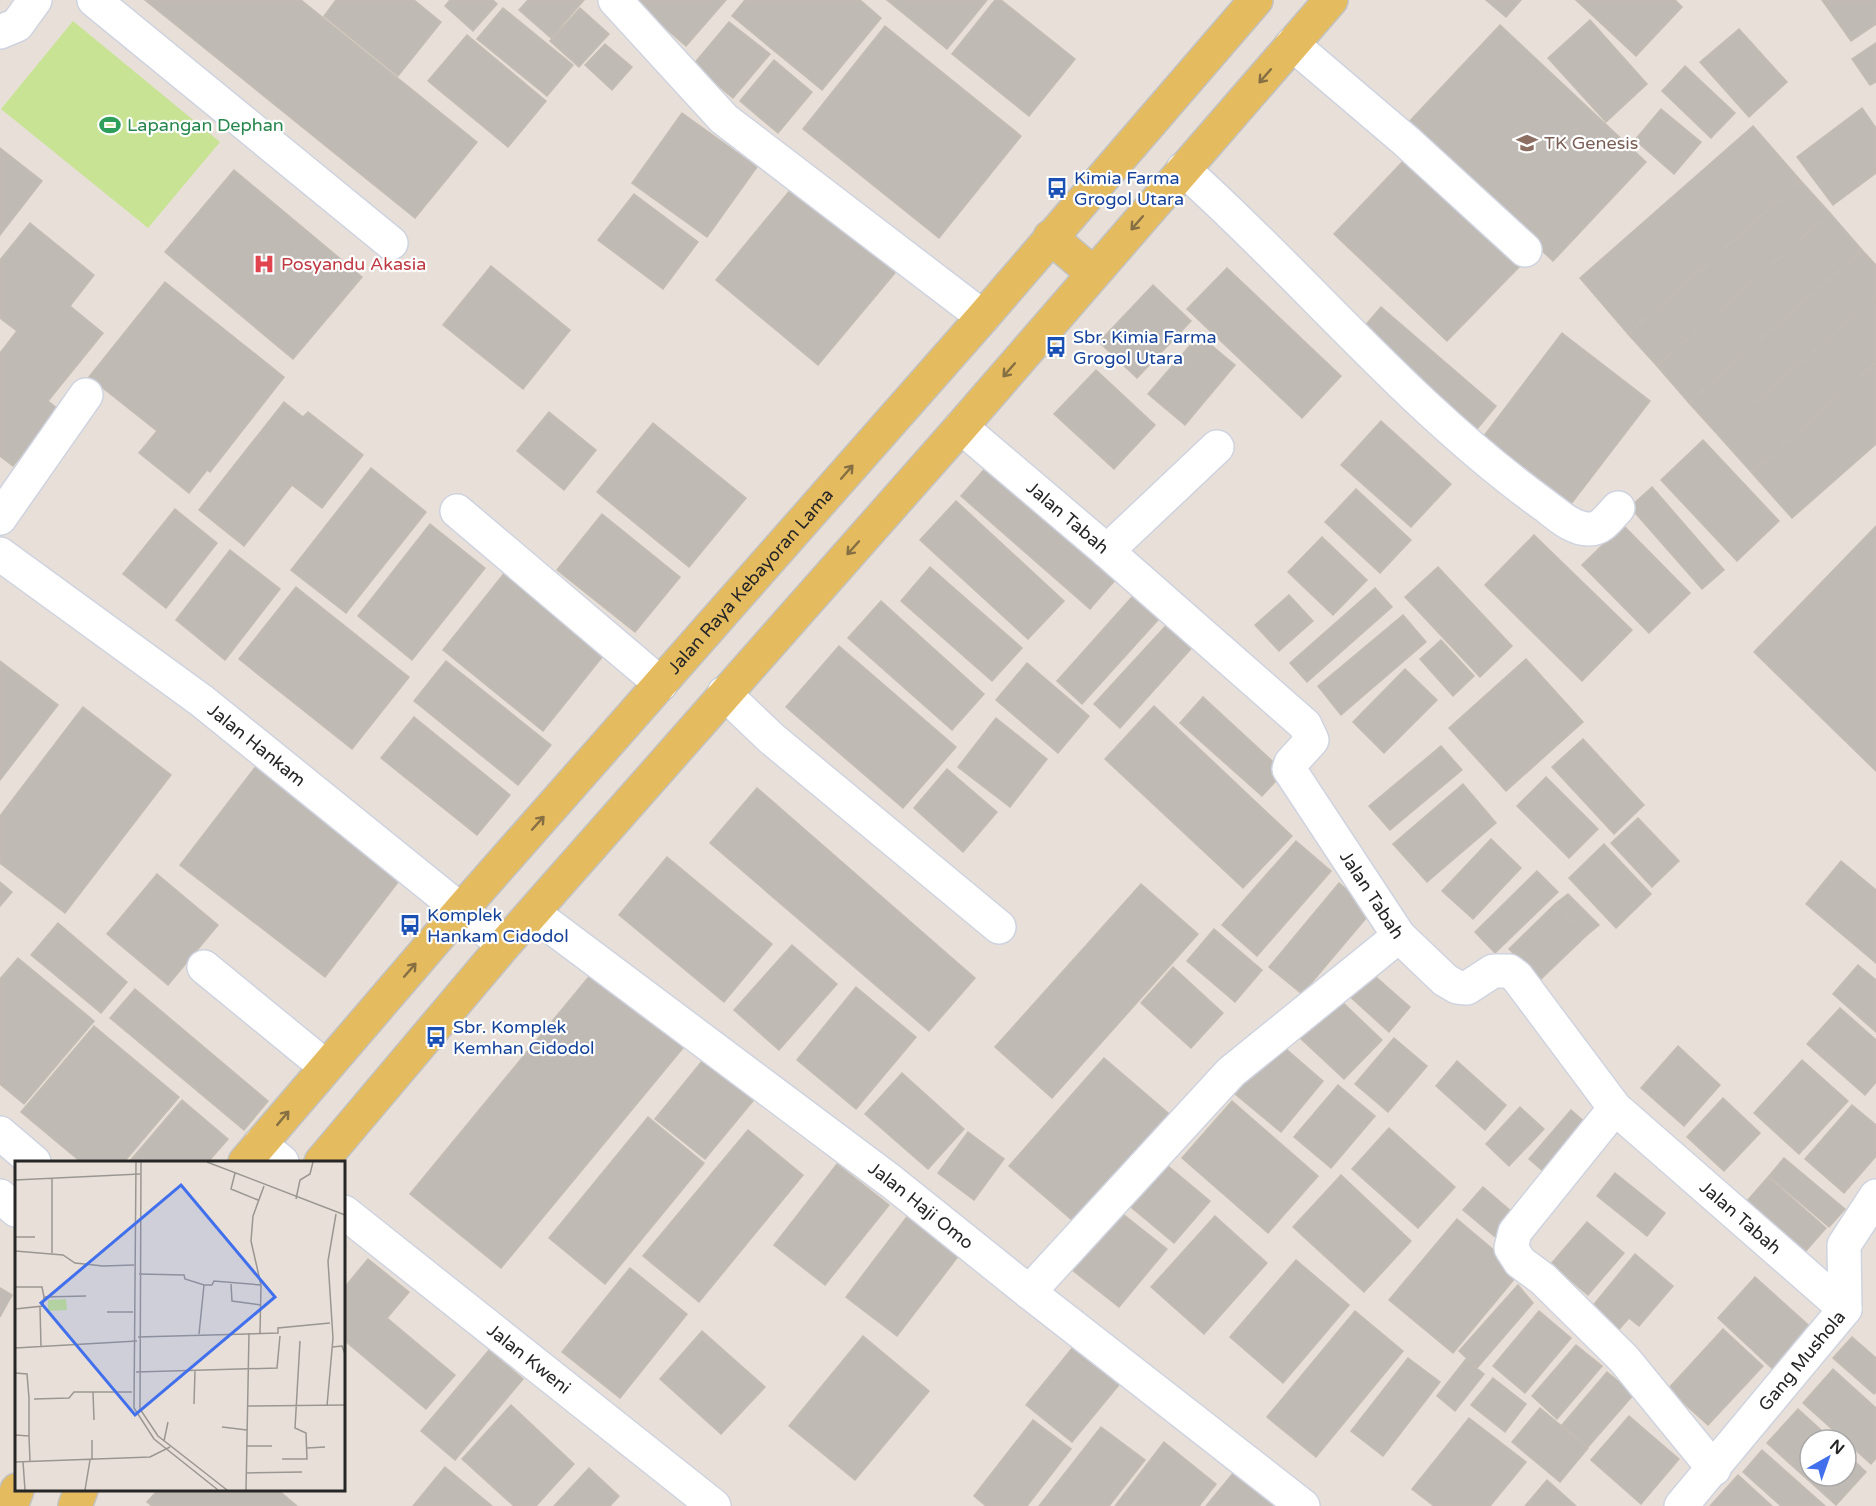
<svg xmlns="http://www.w3.org/2000/svg" width="1876" height="1506" font-family="'Varela Round',sans-serif">
  <style>
    .pitch { fill: #c8e394 }
    .building { fill: #c0bab5; stroke: #c3bcb3; stroke-width: 1.5 }
    .lines { fill: none; stroke-linecap: round; stroke-linejoin: round }
    .minor-casing { stroke: #ced3df; stroke-width: 36 }
    .major-casing { stroke: #c2c2c2; stroke-width: 36 }
    .minor { stroke: #fff; stroke-width: 33 }
    .major { stroke: #e5bb60; stroke-width: 33 }
    .oneway { stroke: #867043 }
    .labels { text-anchor: middle; dominant-baseline: central; stroke-width: 4.5; stroke-linejoin: round; paint-order: stroke }
    .leisure-label { font-size: 18px; fill: #27864d; stroke: #fff; text-anchor: start }
    .education-label { font-size: 18px; fill: #785e54; stroke: #fff; text-anchor: start }
    .transit-label { font-size: 18px; fill: #164399; stroke: #fff; text-anchor: start }
    .health-label { font-size: 18px; fill: #be3a42; stroke: #fff; text-anchor: start }
    .street-label { font-size: 18px; fill: #262626; stroke: #fff }
    .inset-road { fill: none; stroke: #9a9691; stroke-width: 1.5 }
    .view { fill: #4270ec; fill-opacity: 0.15; stroke: #4270ec; stroke-width: 3 }
    .inset-edge { fill: none; stroke: #262626; stroke-width: 3 }
  </style>
  <rect width="100%" height="100%" fill="#e8e0d8"/>
  <path class="pitch" d="M73 21 220 142 148 228 1 109Z"/>
  <path class="building" d="M145 0H301L477 142 415 218Z
    M336 0H414L441 22 398 76 324 16Z
    M450 0H493L497 4 473 31 445 6Z
    M528 0H584L551 38 519 10Z
    M633 0H726L686 46Z
    M745 0H860L881 18 822 90 732 16Z
    M887 0H987L947 49Z
    M995 0H1001L1075 59 1029 116 952 54Z
    M1486 0H1521L1506 17Z
    M1576 0H1675L1682 7 1636 56Z
    M1822 0H1876V24L1851 41Z
    M503 8 573 65 547 96 477 39Z
    M580 8 609 34 579 67 550 41Z
    M1590 20 1647 84 1606 122 1548 58Z
    M729 22 770 54 733 98 693 65Z
    M1500 25 1646 162 1553 261 1407 124Z
    M885 26 1021 136 939 238 803 129Z
    M1739 29 1787 82 1749 117 1700 62Z
    M467 35 546 101 508 147 428 81Z
    M1876 43V82L1870 85 1852 59Z
    M605 44 632 67 612 90 585 65Z
    M774 60 812 92 778 133 740 101Z
    M1685 66 1735 113 1711 138 1662 91Z
    M1862 108 1876 128V173L1833 205 1797 157Z
    M1661 109 1701 142 1674 174 1635 140Z
    M682 113 757 167 707 237 632 183Z
    M1753 126 1801 181 1628 334 1580 278Z
    M0 148 42 181 0 235Z
    M1406 158 1520 266 1447 341 1334 234Z
    M234 170 362 277 293 359 165 252Z
    M1801 181 1830 213 1657 366 1628 334Z
    M796 183 899 268 818 365 716 280Z
    M634 194 698 242 663 289 598 240Z
    M1830 213 1862 250 1689 403 1657 366Z
    M30 223 94 275 70 306 103 333 48 401 58 409 13 466 0 456V353L17 331 0 318V260Z
    M1862 250 1876 265V296L1718 435 1689 403Z
    M491 266 570 330 523 389 443 325Z
    M1227 268 1341 376 1302 418 1187 309Z
    M165 282 284 377 210 472 207 470 189 493 139 453 157 431 89 377Z
    M1153 285 1191 321 1137 378 1099 342Z
    M1876 296V363L1752 473 1718 435Z
    M1381 307 1496 406 1473 434 1358 334Z
    M1562 333 1650 401 1571 504 1483 437Z
    M1199 335 1235 365 1185 425 1148 394Z
    M1876 363V444L1792 518 1752 473Z
    M1096 370 1155 425 1114 469 1054 414Z
    M284 402 303 417 308 412 363 455 322 508 292 485 244 546 199 510Z
    M549 412 596 450 564 490 517 451Z
    M1381 421 1451 484 1411 527 1341 465Z
    M653 423 746 498 689 567 597 492Z
    M1703 440 1779 521 1737 561 1661 480Z
    M987 466 1116 579 1090 609 961 496Z
    M371 468 426 512 346 613 291 570Z
    M1652 487 1724 570 1702 589 1630 507Z
    M1356 489 1411 540 1380 573 1325 522Z
    M956 501 1064 601 1028 639 920 540Z
    M175 509 217 543 166 608 123 574Z
    M602 514 680 577 635 632 557 570Z
    M430 524 485 568 412 660 358 616Z
    M1623 525 1690 593 1649 633 1582 565Z
    M1876 526V771L1754 652Z
    M1534 535 1632 630 1582 681 1485 585Z
    M1322 537 1367 580 1333 615 1288 572Z
    M230 550 280 589 225 660 176 620Z
    M930 567 1022 648 992 681 901 601Z
    M1438 567 1512 646 1480 677 1405 597Z
    M506 571 606 652 543 731 443 650Z
    M296 587 409 677 352 749 239 659Z
    M1140 588 1166 611 1082 704 1057 681Z
    M1375 588 1392 607 1307 682 1290 663Z
    M1289 595 1313 621 1279 651 1255 625Z
    M881 601 984 694 952 730 848 638Z
    M1403 615 1426 642 1341 715 1318 686Z
    M1172 619 1197 642 1120 728 1094 704Z
    M1441 640 1474 676 1453 696 1420 659Z
    M839 646 956 747 903 808 786 707Z
    M1526 659 1583 722 1506 791 1449 728Z
    M0 661 58 705 0 780Z
    M446 661 551 745 518 785 414 701Z
    M1027 663 1089 716 1058 753 996 700Z
    M1405 669 1437 700 1384 753 1353 722Z
    M1203 697 1284 772 1262 796 1180 723Z
    M1154 706 1292 836 1243 888 1105 759Z
    M83 707 171 775 65 913 0 863V816Z
    M414 717 510 795 477 835 381 758Z
    M996 718 1047 759 1010 807 958 767Z
    M1583 739 1644 805 1614 834 1552 767Z
    M1441 746 1462 770 1390 830 1369 806Z
    M257 765 402 877 325 977 180 865Z
    M947 769 997 812 963 852 914 808Z
    M1546 777 1598 829 1569 858 1517 806Z
    M1463 784 1496 823 1427 882 1393 844Z
    M757 788 975 978 929 1031 710 843Z
    M1638 818 1679 861 1652 887 1611 843Z
    M1491 839 1521 868 1473 919 1442 891Z
    M1296 841 1331 871 1257 956 1222 925Z
    M1604 844 1651 894 1616 928 1569 878Z
    M667 857 772 944 724 1002 619 915Z
    M1841 861 1876 890V963L1806 904Z
    M1537 871 1558 892 1495 953 1475 932Z
    M157 874 218 925 168 985 107 934Z
    M0 882 12 892 0 906Z
    M1339 883 1372 911 1302 994 1269 967Z
    M1141 884 1198 934 1052 1098 995 1047Z
    M1568 894 1599 925 1587 935 1556 903Z
    M1556 903 1587 935 1540 980 1509 949Z
    M58 923 127 982 101 1013 31 955Z
    M1214 929 1262 970 1235 1002 1187 961Z
    M792 945 837 984 779 1050 734 1010Z
    M18 958 94 1021 24 1104 0 1084V979Z
    M1858 965 1876 980V1032L1833 994Z
    M1173 967 1223 1013 1191 1048 1141 1003Z
    M596 968 687 1043 501 1268 410 1194Z
    M1368 970 1410 1007 1389 1032 1346 993Z
    M856 987 916 1037 856 1109 797 1060Z
    M135 989 268 1101 244 1130 110 1018Z
    M1338 998 1382 1040 1344 1079 1300 1038Z
    M1840 1008 1876 1040V1082L1865 1095 1807 1044Z
    M94 1026 179 1097 124 1162H81L21 1112Z
    M1394 1038 1427 1066 1388 1112 1355 1084Z
    M1278 1042 1323 1081 1281 1132 1235 1094Z
    M1678 1046 1720 1085 1684 1126 1641 1088Z
    M707 1055 757 1096 705 1159 655 1119Z
    M1104 1058 1174 1118 1079 1226 1009 1166Z
    M1802 1060 1848 1101 1799 1154 1754 1113Z
    M1457 1061 1506 1105 1485 1130 1436 1086Z
    M902 1073 964 1129 928 1169 865 1114Z
    M1338 1085 1375 1116 1331 1168 1294 1137Z
    M1723 1098 1760 1133 1724 1171 1687 1137Z
    M182 1100 228 1139 208 1162H129Z
    M1232 1101 1318 1176 1268 1233 1182 1158Z
    M1852 1105 1876 1125V1156L1844 1193 1805 1159Z
    M1520 1107 1544 1129 1509 1166 1486 1144Z
    M1571 1110 1593 1129 1551 1178 1529 1159Z
    M648 1117 704 1163 605 1284 549 1238Z
    M1389 1128 1455 1187 1418 1228 1352 1169Z
    M748 1130 803 1175 699 1302 643 1256Z
    M968 1132 1004 1159 974 1200 938 1173Z
    M1784 1158 1845 1209 1829 1227 1769 1176Z
    M1162 1161 1210 1201 1174 1243 1126 1203Z
    M837 1164 889 1205 825 1285 774 1245Z
    M1615 1173 1665 1213 1647 1236 1597 1196Z
    M1341 1175 1411 1241 1364 1292 1293 1227Z
    M1768 1177 1826 1228 1805 1252 1747 1201Z
    M1483 1187 1519 1218 1500 1241 1463 1210Z
    M1119 1211 1167 1249 1119 1307 1072 1270Z
    M909 1214 960 1254 897 1336 846 1297Z
    M1215 1216 1267 1263 1204 1334 1151 1287Z
    M1457 1219 1520 1272 1453 1353 1389 1300Z
    M1587 1222 1624 1253 1588 1295 1551 1264Z
    M1635 1254 1673 1286 1639 1326 1629 1318 1614 1335 1587 1313Z
    M368 1259 409 1292 387 1318 455 1375 426 1409 345 1341 344 1288Z
    M1296 1260 1349 1305 1283 1383 1230 1337Z
    M630 1268 687 1314 620 1398 562 1352Z
    M1755 1277 1815 1331 1777 1373 1718 1318Z
    M1518 1285 1533 1303 1477 1368 1459 1351Z
    M0 1288 12 1295 0 1317Z
    M1355 1311 1403 1351 1316 1457 1267 1417Z
    M1539 1311 1571 1338 1525 1393 1493 1366Z
    M1723 1329 1763 1366 1708 1425 1668 1389Z
    M702 1331 765 1387 721 1434 660 1379Z
    M863 1336 929 1391 855 1480 789 1426Z
    M1082 1336 1127 1375 1072 1442 1026 1405Z
    M1852 1337 1876 1358V1392L1874 1394 1833 1358Z
    M1576 1345 1602 1366 1557 1419 1532 1396Z
    M489 1350 523 1379 455 1460 421 1431Z
    M1408 1358 1440 1382 1383 1456 1351 1431Z
    M1466 1359 1484 1374 1455 1411 1437 1396Z
    M1833 1369 1876 1408V1458L1871 1464 1803 1403Z
    M1607 1372 1634 1394 1588 1447 1562 1425Z
    M1493 1378 1526 1404 1505 1432 1471 1405Z
    M511 1405 574 1464 536 1506H514L462 1459Z
    M1540 1408 1588 1448 1560 1482 1512 1442Z
    M1798 1409 1832 1440H1810V1476H1846V1453L1866 1472 1836 1505 1767 1443Z
    M1629 1416 1679 1459 1641 1504 1591 1460Z
    M1469 1418 1526 1462 1490 1506H1434L1412 1489Z
    M1033 1420 1071 1449 1027 1506H986L974 1496Z
    M1101 1427 1145 1460 1109 1506H1039Z
    M1164 1442 1216 1484 1199 1506H1115Z
    M1762 1450 1825 1506H1781L1743 1472Z
    M445 1467 492 1506H413Z
    M589 1468 619 1496 610 1506H554Z
    M1234 1472 1274 1506H1206Z
    M1738 1475 1772 1506H1710Z
    M1547 1480 1576 1506H1525Z
    M158 1490H278L297 1506H152L147 1502Z"/>
  <g class="lines">
    <defs>
      <g id="minor">
        <path d="M94 0 391 243"/>
        <path d="M615 0 724 119 983 317"/>
        <path d="M0 32 17 25 35 0"/>
        <path d="M1292 44 1406 141 1525 250"/>
        <path d="M1183 169C1305 278 1409 407 1543 504 1556 513 1572 530 1590 529 1602 529 1610 516 1618 508"/>
        <path id="s1" d="M961 427 1107 551 1305 725 1312 740 1291 763 1289 769 1399 936 1445 980 1457 987 1467 988 1493 971H1509L1517 977 1615 1108 1845 1309"/>
        <path d="M457 511 661 684"/>
        <path d="M0 518 86 395"/>
        <path d="M1107 551 1217 447"/>
        <path id="s2" d="M0 554 202 701 504 945"/>
        <path d="M724 693 771 738 999 927"/>
        <path id="s3" d="M533 913 892 1182 1029 1292 1303 1506"/>
        <path d="M204 967 326 1067"/>
        <path d="M1615 1108 1515 1232 1511 1248 1520 1262 1543 1279 1624 1359 1714 1469"/>
        <path d="M0 1133 34 1162"/>
        <path d="M260 1144 282 1162"/>
        <path d="M0 1196 16 1210"/>
        <path id="s4" d="M344 1212 714 1506"/>
        <path d="M1029 1292 1231 1072 1399 936"/>
        <path id="s5" d="M1681 1506 1845 1309 1844 1245 1876 1196"/>
      </g>
      <g id="major">
        <path d="M1050 237 1093 273"/>
        <path id="s6" d="M245 1162 461 910 983 317 1256 0"/>
        <path d="M321 1162 504 945 961 427 1331 0"/>
        <path d="M11 1506 17 1490"/>
        <path d="M75 1506 81 1490"/>
      </g>
    </defs>
    <use href="#minor" class="minor-casing"/>
    <use href="#major" class="major-casing"/>
    <use href="#minor" class="minor"/>
    <use href="#major" class="major"/>
  </g>
  <defs><path id="oneway-shaft" d="M-6 0H5M1.5-3L5.5 0L1.5 3" fill="none" stroke-width="1.6" stroke-linecap="round" stroke-linejoin="round" transform="scale(1.5)"/></defs>
  <g class="oneway">
    <use href="#oneway-shaft" transform="translate(1265 76) rotate(131)"/>
    <use href="#oneway-shaft" transform="translate(1137 223) rotate(131)"/>
    <use href="#oneway-shaft" transform="translate(1009 370) rotate(131)"/>
    <use href="#oneway-shaft" transform="translate(847 472) rotate(-49)"/>
    <use href="#oneway-shaft" transform="translate(853 548) rotate(132)"/>
    <use href="#oneway-shaft" transform="translate(538 823) rotate(-48)"/>
    <use href="#oneway-shaft" transform="translate(410 970) rotate(-49)"/>
    <use href="#oneway-shaft" transform="translate(283 1118) rotate(-50)"/>
  </g>
  <defs>
    <symbol id="stadium-bare" viewBox="-9 -9 18 18"><path d="M0-5a6.5 5 0 1 0 0 10a6.5 5 0 1 0 0-10ZM-3.5-1.8h7v3.6h-7Z" fill="#2e9e5b" stroke="#fff" stroke-width="2.5" paint-order="stroke"/></symbol>
    <symbol id="school-bare" viewBox="-9 -9 18 18"><path d="M0-5L7-2L0 1L-7-2ZM-4 1L0 2.5L4 1V4Q0 6-4 4Z" fill="#8d6e63" stroke="#fff" stroke-width="2.5" paint-order="stroke"/></symbol>
    <symbol id="bus-bare" viewBox="-9 -9 18 18"><path d="M-5-6H5V4H4V6H2V4H-2V6H-4V4H-5ZM-3.5-4V0h7V-4ZM-3.5 1.2v1.5H-2V1.2ZM2 1.2v1.5H3.5V1.2Z" fill="#1a4fb4" stroke="#fff" stroke-width="2.5" paint-order="stroke"/></symbol>
    <symbol id="hospital-bare" viewBox="-9 -9 18 18"><path d="M-5-5h3v3.5h4V-5h3V5h-3V1.5h-4V5h-3Z" fill="#e0444e" stroke="#fff" stroke-width="2.5" paint-order="stroke"/></symbol>
  </defs>
  <g fill-rule="evenodd">
    <use href="#stadium-bare" x="95" y="110" width="30" height="30"/>
    <use href="#school-bare" x="1512" y="128" width="30" height="30"/>
    <use href="#bus-bare" x="1042" y="173" width="30" height="30"/>
    <use href="#hospital-bare" x="249" y="249" width="30" height="30"/>
    <use href="#bus-bare" x="1041" y="332" width="30" height="30"/>
    <use href="#bus-bare" x="395" y="910" width="30" height="30"/>
    <use href="#bus-bare" x="421" y="1022" width="30" height="30"/>
  </g>
  <g class="labels">
    <g class="leisure-label">
      <text x="127" y="125">Lapangan Dephan</text>
    </g>
    <g class="education-label">
      <text x="1544" y="143">TK Genesis</text>
    </g>
    <g class="transit-label">
      <text x="1074" y="178">Kimia Farma<tspan x="1074" dy="21">Grogol Utara</tspan></text>
      <text x="1073" y="337">Sbr. Kimia Farma<tspan x="1073" dy="21">Grogol Utara</tspan></text>
      <text x="427" y="915">Komplek<tspan x="427" dy="21">Hankam Cidodol</tspan></text>
      <text x="453" y="1027">Sbr. Komplek<tspan x="453" dy="21">Kemhan Cidodol</tspan></text>
    </g>
    <g class="health-label">
      <text x="281" y="264">Posyandu Akasia</text>
    </g>
    <g class="street-label">
      <text stroke="none"><textPath href="#s1" startOffset="140">Jalan Tabah</textPath></text>
      <text stroke="none"><textPath href="#s6" startOffset="770">Jalan Raya Kebayoran Lama</textPath></text>
      <text stroke="none"><textPath href="#s2" startOffset="320">Jalan Hankam</textPath></text>
      <text stroke="none"><textPath href="#s1" startOffset="660">Jalan Tabah</textPath></text>
      <text stroke="none"><textPath href="#s3" startOffset="486">Jalan Haji Omo</textPath></text>
      <text stroke="none"><textPath href="#s1" startOffset="1184">Jalan Tabah</textPath></text>
      <text stroke="none"><textPath href="#s4" startOffset="236">Jalan Kweni</textPath></text>
      <text stroke="none"><textPath href="#s5" startOffset="189">Gang Mushola</textPath></text>
    </g>
  </g>
  <g transform="translate(15 1161)">
    <rect width="330" height="330" fill="#e8e0d8"/>
    <path d="M51 138 52 149 33 150V139Z" fill="#c8e394"/>
    <path class="inset-road" d="M121 1 119 247 139 278 203 329M126 1 125 248 143 275 212 329M192 1 330 54M220 12 216 28 243 39M0 19 125 13M281 38 285 19 295 13 298 1M0 76H20M0 90 48 94 60 102 88 105 119 104M37 92V18M124 113 169 114 170 118 189 124H197L199 120 246 124M216 123 217 140 246 144M0 126H27L29 136M25 146 26 186M0 148 28 145 29 136 71 135M92 151H118M245 172 246 124 236 80 238 55 249 25M184 173 189 124M123 176 263 172V167L315 162M317 186 327 185 330 193M0 187 122 180M121 211 262 207 265 175M0 212 12 213 14 237V275L0 274M78 231 79 259M19 238 54 237 59 231H117M179 243 180 209M233 245 330 244M312 245 318 177 313 100 321 53M207 266 232 269M14 275 15 300M77 279V299M149 280 153 261M231 285H257M292 287 310 286M267 298H292L291 272 280 267 285 180M0 301 135 296 155 286M8 301 10 329M231 312 287 311M70 329 75 299M231 329 234 172"/>
    <path class="view" d="M166 24 260 136 120 254 26 142Z"/>
    <rect width="330" height="330" class="inset-edge"/>
  </g>
  <g transform="translate(1828 1458) rotate(40)"><circle r="28" fill="#ffffff" stroke="#a8a8a8" stroke-width="1.5"/>
  <path d="M0-4.5L10 22L0 15L-10 22Z" fill="#4270ec"/>
  <text y="-9" font-size="16" font-weight="bold" text-anchor="middle" fill="#262626">N</text>
  </g>
</svg>
